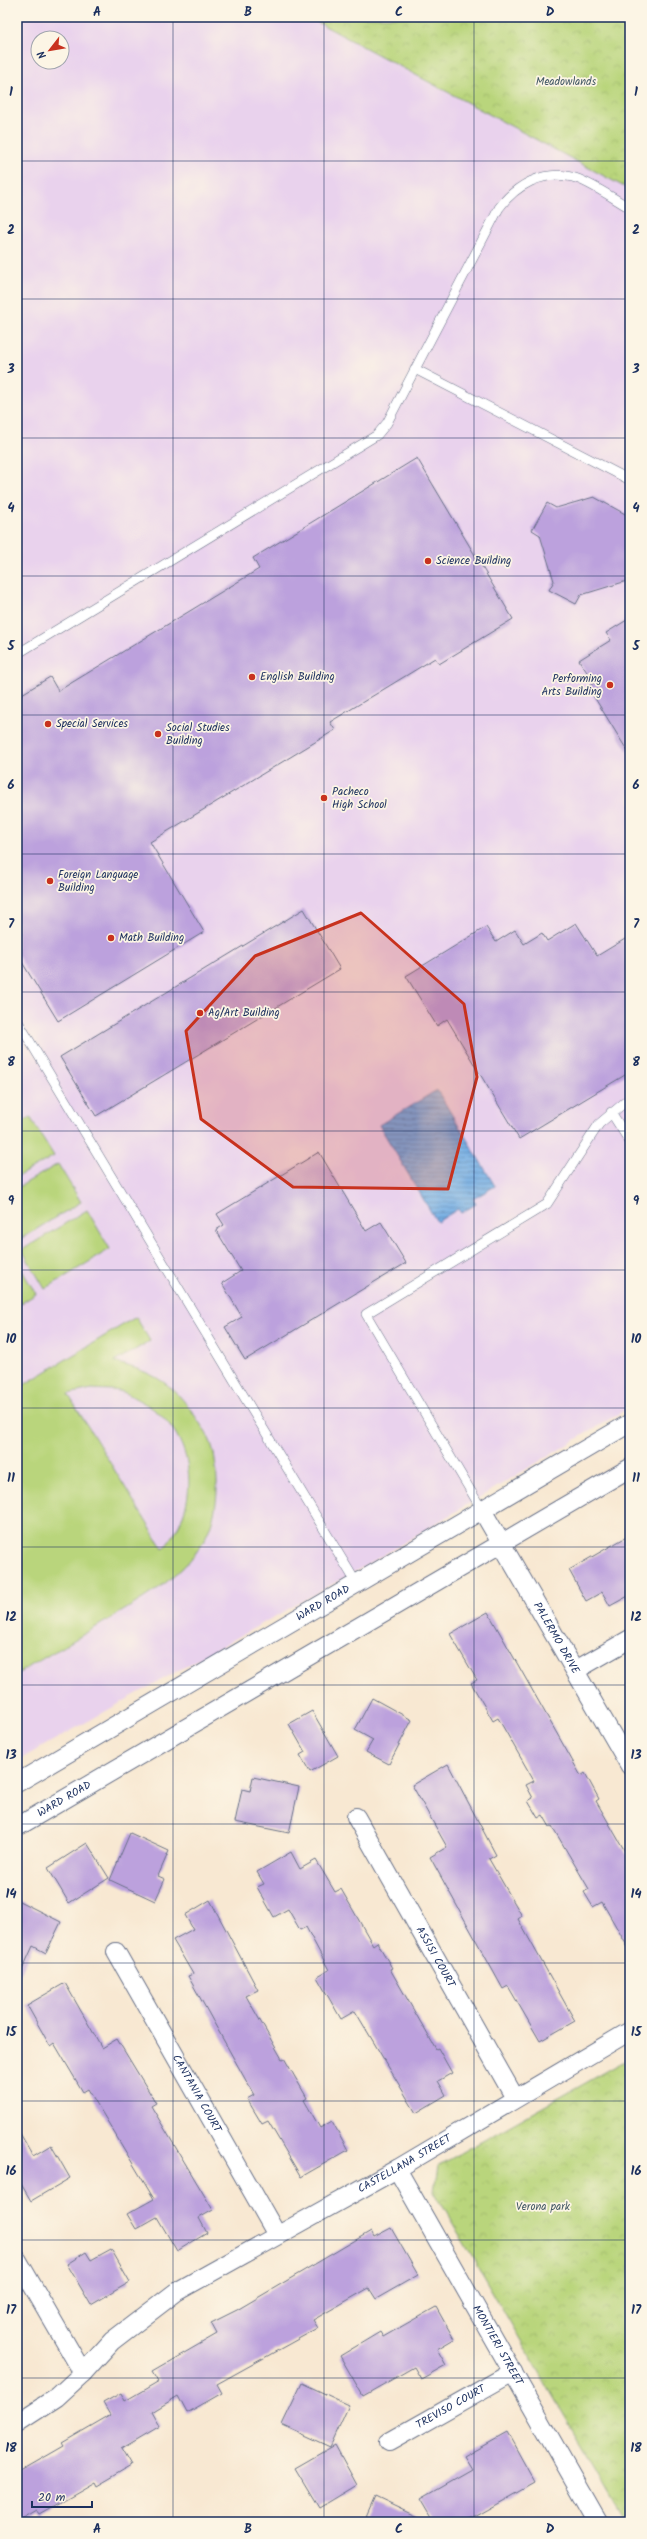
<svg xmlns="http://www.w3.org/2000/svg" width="647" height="2539" font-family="Kalam,sans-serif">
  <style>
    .built { fill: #e9d2ed; fill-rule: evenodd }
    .park { fill: url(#park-crowns); stroke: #6a826c }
    .pitch { fill: #b9d57b; stroke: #6a826c; fill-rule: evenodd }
    .water { fill: url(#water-rules); stroke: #476ea1 }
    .building { fill: #bca1dd }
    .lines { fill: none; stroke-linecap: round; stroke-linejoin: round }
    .service-casing { stroke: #687087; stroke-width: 10 }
    .minor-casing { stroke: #687087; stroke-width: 20 }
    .service { stroke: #fff; stroke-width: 9 }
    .minor { stroke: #fff; stroke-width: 18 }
    .marked { fill: #c8321e; fill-opacity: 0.2; stroke: #c8321e; stroke-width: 3; stroke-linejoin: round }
    .grid { fill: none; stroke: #1b2f5e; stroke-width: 1; stroke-opacity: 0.55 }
    .poi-dot { fill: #c8321e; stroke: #fcf5e5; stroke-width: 1.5 }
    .labels { text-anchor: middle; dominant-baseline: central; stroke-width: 3.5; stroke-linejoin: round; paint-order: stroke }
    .park-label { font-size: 11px; fill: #425865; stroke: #fcf5e5 }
    .poi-label { font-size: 11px; fill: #1b2f5e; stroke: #fcf5e5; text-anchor: start }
    .street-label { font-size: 11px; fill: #1b2f5e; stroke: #fcf5e5 }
    .neatline { fill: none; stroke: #1b2f5e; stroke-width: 1.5 }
    .grid-label { font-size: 13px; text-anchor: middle; font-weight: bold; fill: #1b2f5e }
  </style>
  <defs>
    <pattern id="park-crowns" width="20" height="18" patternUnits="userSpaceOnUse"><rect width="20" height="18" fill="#b9d57b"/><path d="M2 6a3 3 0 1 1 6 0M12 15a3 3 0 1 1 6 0" fill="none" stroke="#9eb76d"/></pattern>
    <pattern id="water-rules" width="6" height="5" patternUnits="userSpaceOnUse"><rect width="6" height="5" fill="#73ade4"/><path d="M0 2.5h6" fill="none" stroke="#5e8dbc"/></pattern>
  </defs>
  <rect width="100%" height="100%" fill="#fcf5e5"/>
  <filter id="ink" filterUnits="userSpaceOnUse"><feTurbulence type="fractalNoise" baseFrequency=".025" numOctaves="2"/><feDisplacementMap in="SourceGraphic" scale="8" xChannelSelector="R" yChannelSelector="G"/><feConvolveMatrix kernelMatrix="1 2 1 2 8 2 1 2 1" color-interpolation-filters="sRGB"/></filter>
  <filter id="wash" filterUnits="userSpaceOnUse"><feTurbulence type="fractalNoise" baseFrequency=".012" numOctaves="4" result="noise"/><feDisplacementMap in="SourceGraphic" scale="16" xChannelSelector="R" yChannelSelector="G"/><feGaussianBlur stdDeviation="0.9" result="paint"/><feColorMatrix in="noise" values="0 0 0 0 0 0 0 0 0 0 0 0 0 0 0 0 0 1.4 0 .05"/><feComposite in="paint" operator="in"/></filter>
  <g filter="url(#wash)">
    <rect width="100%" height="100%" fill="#f8e8d2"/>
    <path class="built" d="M17 17H308L630 190V1407L370 1563 17 1761ZM38 38H62V62H38Z"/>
    <path class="park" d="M308 17H622L630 25V190Z
      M630 2058V2522H626L434 2191 438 2166Z"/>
    <path class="pitch" d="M30 1117 54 1156 17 1177V1125Z
      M58 1164 81 1202 17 1241V1188Z
      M87 1210 110 1249 45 1289 22 1250Z
      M17 1262 36 1294 17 1306Z
      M136 1317 150 1341 114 1362C164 1375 179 1389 206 1433 215 1447 216 1465 217 1482 219 1557 164 1586 108 1620 77 1638 47 1656 17 1674V1389ZM92 1389C102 1390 113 1389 123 1392 129 1394 136 1399 142 1402 197 1431 203 1505 163 1549L68 1394Z"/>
    <path class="water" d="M437 1090 495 1186 473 1199 476 1204 461 1213 458 1209 437 1222 379 1125Z"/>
    <g id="blocks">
      <path class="building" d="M417 458 513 619 439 664 435 658 330 722 335 730 150 842 204 932 58 1021 17 954V697L50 677 58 691 259 569 253 558Z
        M594 497 627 515 630 528V580L581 595 576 604 549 590 554 581 540 535 532 530 547 503 556 508Z
        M630 618V755L588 687 594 683 579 660 611 640 606 633Z
        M304 909 340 969 96 1116 60 1057Z
        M576 923 597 956 630 936V1072L519 1139 447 1019 437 1026 406 976 486 927 496 942 515 930 524 944 542 933 547 941Z
        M319 1152 366 1231 381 1222 406 1263 245 1360 225 1327 242 1317 222 1283 241 1271 216 1230 224 1225 217 1214Z
        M630 1535V1595L610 1606 602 1592 586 1601 569 1570Z
        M488 1612 581 1776 585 1773 599 1799 596 1801 630 1860V1951L602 1902 593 1907 584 1892 589 1889 552 1826 550 1827 543 1815 538 1818 528 1801 533 1798 526 1785 534 1781 498 1718 493 1721 471 1683 477 1680 450 1634Z
        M372 1698 412 1720 389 1764 366 1752 373 1740 355 1730Z
        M312 1711 338 1756 310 1772 300 1755 305 1752 289 1724Z
        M448 1764 496 1855 489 1859 522 1916 518 1919 575 2021 540 2041 508 1986 503 1989 430 1857 447 1847 412 1785Z
        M253 1777 299 1787 289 1833 235 1822 242 1789 250 1791Z
        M130 1833 169 1851 158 1876 165 1879 155 1901 110 1880Z
        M87 1843 109 1878 69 1903 48 1868Z
        M291 1852 300 1869 316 1860 335 1892 341 1889 373 1945 377 1942 392 1968 390 1969 436 2049 438 2048 452 2073 438 2081 446 2095 416 2113 355 2011 341 2019 317 1977 329 1970 306 1927 300 1930 288 1909 274 1917 257 1887 264 1884 257 1872Z
        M17 1900 61 1922 46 1953 33 1946 17 1981Z
        M210 1900 258 1990 246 1996 282 2059 284 2058 307 2098 304 2100 320 2128 332 2121 348 2150 301 2177 268 2121 262 2124 247 2099 254 2095 188 1976 193 1974 173 1940 193 1929 185 1915Z
        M65 1983 102 2048 117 2039 156 2103 151 2106 213 2210 199 2218 207 2233 177 2251 157 2217 136 2229 127 2214 154 2199 88 2089 83 2092 54 2043 50 2046 27 2005Z
        M17 2128 33 2156 51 2145 70 2178 31 2201 17 2177Z
        M391 2228 418 2275 376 2299 369 2288 313 2320 318 2328 217 2384 222 2393 187 2413 178 2396 152 2412 160 2426 121 2449 131 2466 97 2486 95 2482 39 2514 36 2510 17 2521V2473L64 2446 62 2443 110 2415 103 2403 121 2393 125 2401 159 2381 153 2371 217 2334 211 2323 237 2310 371 2231 374 2237Z
        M111 2249 130 2282 91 2305 67 2264 86 2252 91 2260Z
        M436 2307 454 2339 437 2349 446 2365 421 2379 414 2367 363 2396 340 2356 380 2332 383 2337Z
        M302 2383 349 2405 330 2447 282 2425Z
        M507 2432 535 2483 466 2522H435L421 2498 472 2469 464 2456Z
        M335 2445 357 2485 319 2508 295 2468Z
        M375 2497 428 2522H364Z"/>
    </g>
  </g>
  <g filter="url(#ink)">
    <use href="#blocks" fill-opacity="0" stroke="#687087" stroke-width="1"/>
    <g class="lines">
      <defs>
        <path id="service" d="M415 369 630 480
          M17 654 377 435 387 423 499 208C516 185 543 170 572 177 589 181 614 199 630 208
          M17 1020 357 1584
          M611 1112 630 1142
          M482 1510 366 1314 547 1204 599 1124 630 1098"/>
        <g id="minor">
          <path id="s1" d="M482 1510 630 1766"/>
          <path d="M576 1670 630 1639"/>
          <path id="s2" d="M17 1783 630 1423"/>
          <path id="s3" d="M356 1817 515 2098"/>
          <path id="s4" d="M17 1827 630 1468"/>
          <path id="s5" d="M116 1952 277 2235"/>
          <path id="s6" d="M397 2169 598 2522"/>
          <path d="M17 2259 83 2373"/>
          <path id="s7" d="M17 2423 57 2397 83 2373 112 2341 176 2292 397 2169 630 2031"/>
          <path id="s8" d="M389 2442 513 2372"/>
        </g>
      </defs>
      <use href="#service" class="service-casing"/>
      <use href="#minor" class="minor-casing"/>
      <use href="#service" class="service"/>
      <use href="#minor" class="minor"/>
    </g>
  </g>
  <path class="marked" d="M361 913 464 1004 477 1077 448 1189 293 1187 201 1119 186 1031 255 956Z"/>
  <path class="grid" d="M173 17V2522M324 17V2522M474 17V2522M17 161H630M17 299H630M17 438H630M17 576H630M17 715H630M17 854H630M17 992H630M17 1131H630M17 1270H630M17 1408H630M17 1547H630M17 1685H630M17 1824H630M17 1963H630M17 2101H630M17 2240H630M17 2378H630"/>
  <g class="poi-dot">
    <circle cx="428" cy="561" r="4"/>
    <circle cx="252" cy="677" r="4"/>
    <circle cx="610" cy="685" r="4"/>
    <circle cx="48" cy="724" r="4"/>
    <circle cx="158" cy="734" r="4"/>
    <circle cx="324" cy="798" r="4"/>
    <circle cx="50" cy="881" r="4"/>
    <circle cx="111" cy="938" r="4"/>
    <circle cx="200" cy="1013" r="4"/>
  </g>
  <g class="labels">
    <g class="park-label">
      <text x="566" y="82">Meadowlands</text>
      <text x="543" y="2207">Verona park</text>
    </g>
    <g class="poi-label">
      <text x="436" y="561">Science Building</text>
      <text x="260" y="677">English Building</text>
      <text x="602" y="679" text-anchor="end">Performing<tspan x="602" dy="13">Arts Building</tspan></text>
      <text x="56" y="724">Special Services</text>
      <text x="166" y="728">Social Studies<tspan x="166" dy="13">Building</tspan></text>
      <text x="332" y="792">Pacheco<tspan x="332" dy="13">High School</tspan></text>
      <text x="58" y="875">Foreign Language<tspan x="58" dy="13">Building</tspan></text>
      <text x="119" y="938">Math Building</text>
      <text x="208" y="1013">Ag/Art Building</text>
    </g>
    <g class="street-label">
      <text stroke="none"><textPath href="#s2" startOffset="355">WARD ROAD</textPath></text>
      <text stroke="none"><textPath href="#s1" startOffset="148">PALERMO DRIVE</textPath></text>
      <text stroke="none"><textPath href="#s4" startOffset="55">WARD ROAD</textPath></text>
      <text stroke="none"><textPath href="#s3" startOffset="161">ASSISI COURT</textPath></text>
      <text stroke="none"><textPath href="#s5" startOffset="163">CANTANIA COURT</textPath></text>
      <text stroke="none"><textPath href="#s7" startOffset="469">CASTELLANA STREET</textPath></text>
      <text stroke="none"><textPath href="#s6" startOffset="203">MONTIERI STREET</textPath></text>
      <text stroke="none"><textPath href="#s8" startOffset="71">TREVISO COURT</textPath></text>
    </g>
  </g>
  <rect width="647" height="2539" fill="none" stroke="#fcf5e5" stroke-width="44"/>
  <g transform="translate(50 50) rotate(239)"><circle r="19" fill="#fcf5e5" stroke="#a2a6af"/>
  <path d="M0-3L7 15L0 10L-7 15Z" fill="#c8321e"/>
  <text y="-6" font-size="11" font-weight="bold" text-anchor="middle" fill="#1b2f5e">N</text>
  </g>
  <path d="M32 2501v6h60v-6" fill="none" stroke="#1b2f5e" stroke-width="2"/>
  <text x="38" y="2501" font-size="12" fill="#1b2f5e" stroke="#fcf5e5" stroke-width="3" paint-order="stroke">20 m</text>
  <rect x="22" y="22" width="603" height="2495" class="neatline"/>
  <g class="grid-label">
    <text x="97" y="16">A</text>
    <text x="248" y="16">B</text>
    <text x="399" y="16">C</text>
    <text x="550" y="16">D</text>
    <text x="11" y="96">1</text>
    <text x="636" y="96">1</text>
    <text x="11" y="234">2</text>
    <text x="636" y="234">2</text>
    <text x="11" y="373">3</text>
    <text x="636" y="373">3</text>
    <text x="11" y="512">4</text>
    <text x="636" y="512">4</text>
    <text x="11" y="650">5</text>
    <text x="636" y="650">5</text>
    <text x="11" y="789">6</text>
    <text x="636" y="789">6</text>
    <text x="11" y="928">7</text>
    <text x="636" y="928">7</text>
    <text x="11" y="1066">8</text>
    <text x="636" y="1066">8</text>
    <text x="11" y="1205">9</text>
    <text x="636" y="1205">9</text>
    <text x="11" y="1343">10</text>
    <text x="636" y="1343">10</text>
    <text x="11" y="1482">11</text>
    <text x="636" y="1482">11</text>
    <text x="11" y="1621">12</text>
    <text x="636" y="1621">12</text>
    <text x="11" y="1759">13</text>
    <text x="636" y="1759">13</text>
    <text x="11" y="1898">14</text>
    <text x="636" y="1898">14</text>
    <text x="11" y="2036">15</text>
    <text x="636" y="2036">15</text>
    <text x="11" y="2175">16</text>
    <text x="636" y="2175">16</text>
    <text x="11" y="2314">17</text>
    <text x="636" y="2314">17</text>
    <text x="11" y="2452">18</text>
    <text x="636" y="2452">18</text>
    <text x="97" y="2533">A</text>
    <text x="248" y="2533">B</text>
    <text x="399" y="2533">C</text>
    <text x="550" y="2533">D</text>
  </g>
</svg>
